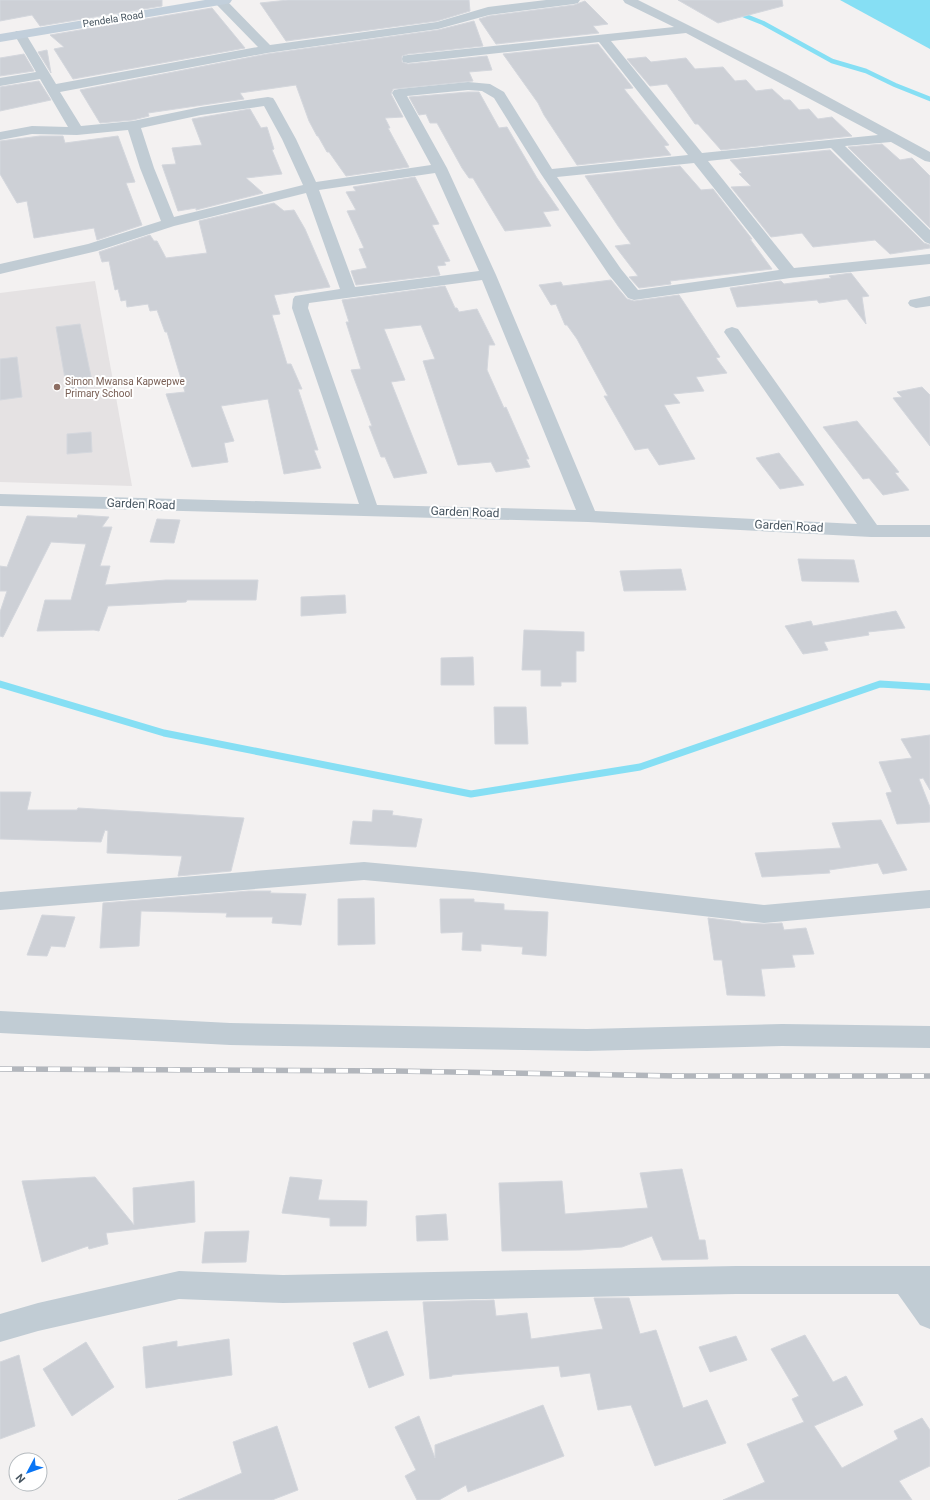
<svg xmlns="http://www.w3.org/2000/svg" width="930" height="1500" font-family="Roboto,sans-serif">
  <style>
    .education { fill: #e5e2e3 }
    .water { fill: #86dff4 }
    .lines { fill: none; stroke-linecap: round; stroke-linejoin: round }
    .stream-far1 { stroke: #86dff4; stroke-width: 4.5 }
    .stream { stroke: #86dff4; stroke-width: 7 }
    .building { fill: #cdd0d6; stroke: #d4d7dd }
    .street { fill: #c1ccd4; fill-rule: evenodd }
    .secondary { fill: #c2cfdb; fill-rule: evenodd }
    .rail-casing { stroke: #b2b6bc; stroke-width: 5.5 }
    .rail { stroke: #fff; stroke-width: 4; stroke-dasharray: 12; stroke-linecap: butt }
    .education-dot { fill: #8d6e63; stroke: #fff; stroke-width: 1.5 }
    .labels { text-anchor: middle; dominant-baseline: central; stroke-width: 4; stroke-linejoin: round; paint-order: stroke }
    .far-street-label { font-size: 10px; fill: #475560; stroke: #fff }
    .far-education-label { font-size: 10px; fill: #785e54; stroke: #fff; text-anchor: start }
    .street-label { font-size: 12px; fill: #475560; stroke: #fff }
  </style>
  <rect width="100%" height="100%" fill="#f3f1f1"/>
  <path class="education" d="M95 281 132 486 0 482V293Z"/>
  <path class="water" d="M840 0H930V49Z"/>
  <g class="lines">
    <path class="stream-far1" d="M738 13 763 23 832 61 866 71 895 85 930 99"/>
    <path class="stream" d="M0 684 164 733 471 794 640 767 880 684 930 687"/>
  </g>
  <path class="building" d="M0 0H162V6L40 26 32 15 0 21Z
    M288 0H469L470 11 437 21 286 41 260 3Z
    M678 0H782L783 6 718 23Z
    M585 1 608 24 593 26 599 33 496 44 479 19 489 16 574 5Z
    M212 8 245 48 73 79 54 49 64 47 50 35Z
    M474 21 483 46 408 54 402 56V62L408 64 487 56 492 70 469 72 473 81 393 89 391 94 403 117 385 118 390 128H388L409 167 346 176 329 152H327L318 136H317L309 121 296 85 240 93 244 99 148 113 149 116 133 120 100 123 80 90 267 54 438 30Z
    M598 44 633 88 624 89 669 145 664 146 671 155 577 165 544 115 538 103 503 54Z
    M47 50 51 73 38 52Z
    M24 54 34 71 0 76V58Z
    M646 57 651 62 686 58 695 69 723 67 735 81 746 80 756 91 772 89 784 100H790L799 110 809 109 818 119 832 117 852 136 721 150 698 124H695L667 84 650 86 627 59Z
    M39 81 51 100 0 111V87Z
    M468 92H479L499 128 507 127 537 178 559 210 543 212 551 226 505 231 473 178H469L462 168 437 123H430L426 114 419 115 409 97Z
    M250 109 261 128 267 127 274 149 272 150 282 174 246 178 263 193 196 210V208L178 211 162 165 176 164 172 148 202 145 192 119Z
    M40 136H63L65 143 118 136 135 182 126 183 142 225 97 240 94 228 34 238 27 201 17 203 0 174V141Z
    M882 144 900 160 912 158 930 176V228L848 147Z
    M830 150 924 243 930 245V248L890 254 875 240 813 247 802 233 771 237 731 187 751 186 739 174 742 173 730 160Z
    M680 166 701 190 713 189 752 239H750L772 269 670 281 671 284 639 288 629 277 638 276 615 246 631 244 618 226 585 176Z
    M415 177 439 224 432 225 450 261 444 262 446 265 437 266 440 275 356 285 351 271 367 268 359 249 364 248 347 211 356 210 346 192 356 191 353 187Z
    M274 203 284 211 294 210 305 229 330 287 274 295 280 314 272 315 287 364H291L302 389H298L318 450H314L321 468 284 474 268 399 221 406 234 441 224 443 228 462 192 467 166 394 185 392 167 332H165L157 310 150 311 148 304 127 307 126 300 121 301 118 289 115 290 109 261 102 262 99 252 150 235 154 241H157L166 258 207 253 199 221Z
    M851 273 869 296 862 297 866 324 847 299 819 303 817 300 737 307 730 288 781 281 784 284 831 278 829 276Z
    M611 280 627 299 634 301 679 295 720 357 716 358 727 373 696 377 704 391 673 394 680 403 664 405 695 459 659 465 648 448 635 450 604 396H608L577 339 567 325H565L556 304 551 305 539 285 561 282 563 286Z
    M445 286 455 308H457L459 312 477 309 495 345H489L487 370 504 408 506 407 529 459H526L530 467 496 472 491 462 458 465 423 361 435 359 421 325 384 329 405 380 391 382 427 473 394 478 385 457H381L369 426H372L351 370 361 369 346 322H349L342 300Z
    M80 324 93 386 67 390 56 327Z
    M17 357 22 397 0 400V359Z
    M922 387 930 395V446L893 398 902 397 897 392Z
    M857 421 899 472 895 473 909 490 883 495 869 478 863 479 823 427Z
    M91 432 92 452 67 454V434Z
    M779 453 804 485 780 489 756 458Z
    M78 515 109 517 102 527H112L100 566H110L105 585 166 580H258L256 600H187L186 602 108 606 99 631 94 630 37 631 45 600H71L86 544 51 542 3 637 0 636V612L7 591H0V566L7 567 27 516 77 518Z
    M157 519 180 520 174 543 150 542Z
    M798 559 854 560 859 582 802 581Z
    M681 569 686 590 624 591 620 571Z
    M345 595 346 613 301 616V597Z
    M896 611 905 628 868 632 869 635 824 642 828 650 803 654 785 626 811 621 813 626Z
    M524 630 584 632V651H576V682H561V686H541V670H522Z
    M473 657 474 685H441V658Z
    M494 707H526L528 744H495Z
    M930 735V790L923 778 919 779 930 807V822L897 824 886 793 892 792 879 762 912 758 901 739Z
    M0 792H31L27 810H77L78 808 244 818 231 871 178 876 182 856 107 853 108 831 105 830 101 842 0 839Z
    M373 810 393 811 392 815 422 819 416 847 350 844 353 821 372 822Z
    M881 820 907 870 883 874 878 863 829 870 830 873 762 877 755 853 841 848 832 823Z
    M249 891H271L270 893 306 894 301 925 272 923 273 917H226L227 913 141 911 139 946 100 948 103 903Z
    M374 898 375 944 338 945V899Z
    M440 899H474V902L504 904V910L548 912 546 956 522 954 523 947 481 944V951L462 950 463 932 441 933Z
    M42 915 75 917 65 947 51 946 47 956 27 955Z
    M708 918 740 922 741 923 764 924 782 923 784 930 806 928 814 954 792 955 795 967 761 969 765 996 727 995 722 960H714Z
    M682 1169 699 1240H705L708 1259 662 1260 652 1236 622 1247 580 1250 502 1251 499 1183 562 1181 565 1214 648 1208 640 1173Z
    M95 1177 134 1225 133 1188 194 1181 195 1222 106 1233 108 1244 89 1249 88 1246 42 1262 22 1181Z
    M290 1177 322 1180 318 1200 367 1201 366 1226H330V1218L282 1213Z
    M446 1214 448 1240 417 1241 416 1216Z
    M249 1231 246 1262 202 1263 205 1232Z
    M594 1298H629L640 1334 656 1330 683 1408 707 1400 726 1443 655 1466 631 1405 598 1410 590 1373 561 1377 559 1366 452 1375V1376L430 1379 423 1302 494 1300 496 1316 527 1313 531 1339 603 1329Z
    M387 1331 404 1375 369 1388 353 1343Z
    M805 1335 833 1382 846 1376 863 1405 814 1426 842 1468 898 1439 894 1431 922 1418 930 1430V1466L899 1481 912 1500H723L765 1482 747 1444 804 1422 792 1399 799 1396 771 1349Z
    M736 1336 747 1360 710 1372 699 1347Z
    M229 1339 232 1375 146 1388 143 1347 177 1341V1347Z
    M86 1342 114 1387 72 1416 43 1369Z
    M19 1355 35 1426 0 1439V1362Z
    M543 1405 564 1456 468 1492 466 1485 439 1500H417L405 1476 416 1470 395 1427 419 1416 435 1458V1445Z
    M277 1426 298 1490 272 1500H178L242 1473 233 1442Z"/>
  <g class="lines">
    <path class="street" d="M215 0H226L270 45 437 22 488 7 546 0H580L578 3 574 4 489 15 438 29 267 53 60 92 81 126 133 121 201 107 268 97 273 98 275 101 296 139 316 182 431 165 392 93 394 90 399 89 468 82 490 84 504 92 552 169 688 155 599 42 408 63 403 62 402 59 403 56 408 55 674 27 625 3 623 0H638L786 74 930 152V162L925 161 891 142 845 146 930 230V244L925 242 831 148 708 161 794 268 930 254V264L790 278 634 300 628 298 609 275 541 174 494 98 482 91 468 90 407 96 447 168 496 275 595 511 857 524 724 332 726 329 732 327 738 329 877 525H930V537H871L588 522 0 506V494L359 504 292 308 293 299 295 296 340 289 306 193 174 226 97 251 0 274V264L88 244 161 221 140 168 128 130 77 135 32 134 0 140V132L32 126 68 127 40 79 0 86V78L36 72 14 34 16 31H24L56 84 258 47 216 4ZM686 33 878 135 702 153 611 41ZM264 106 282 139 303 185 174 217 154 168 141 128 201 115ZM694 163 779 270 638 290 621 269 557 177ZM435 173 479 271 355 287 319 190ZM482 280 576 510 377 505 308 308 309 303Z
      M930 296V306L916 308 910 306 908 303 910 300Z
      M364 862 474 872 764 905 930 890V908L764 923 474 890 364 880 0 910V892Z
      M0 1011 230 1023 587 1029 782 1024 930 1026V1048L782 1046 587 1051 230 1045 0 1033Z
      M736 1266H930V1329L920 1325 898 1294H736L283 1303 179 1299 38 1331 0 1342V1314L38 1303 179 1271 283 1275Z"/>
    <path class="secondary" d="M205 0H232L230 3 226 4 0 42V34Z"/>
    <defs>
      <path id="rail" d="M0 1069 395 1071 679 1076H930"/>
    </defs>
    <use href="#rail" class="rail-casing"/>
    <use href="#rail" class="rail"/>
  </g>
  <circle class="education-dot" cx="57" cy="387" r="4"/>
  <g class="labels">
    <g class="far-street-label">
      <text transform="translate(113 19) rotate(-9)">Pendela Road</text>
    </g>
    <g class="far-education-label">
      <text x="65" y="381">Simon Mwansa Kapwepwe<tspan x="65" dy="12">Primary School</tspan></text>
    </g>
    <g class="street-label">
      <text transform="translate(141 504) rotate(2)">Garden Road</text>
      <text transform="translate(465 512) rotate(2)">Garden Road</text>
      <text transform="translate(789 526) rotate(3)">Garden Road</text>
    </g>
  </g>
  <g transform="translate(28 1472) rotate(229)"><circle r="19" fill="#ffffff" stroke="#b5bbbf"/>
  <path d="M0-3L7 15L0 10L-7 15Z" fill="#0975f5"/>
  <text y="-6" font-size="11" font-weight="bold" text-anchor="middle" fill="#475560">N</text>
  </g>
</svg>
